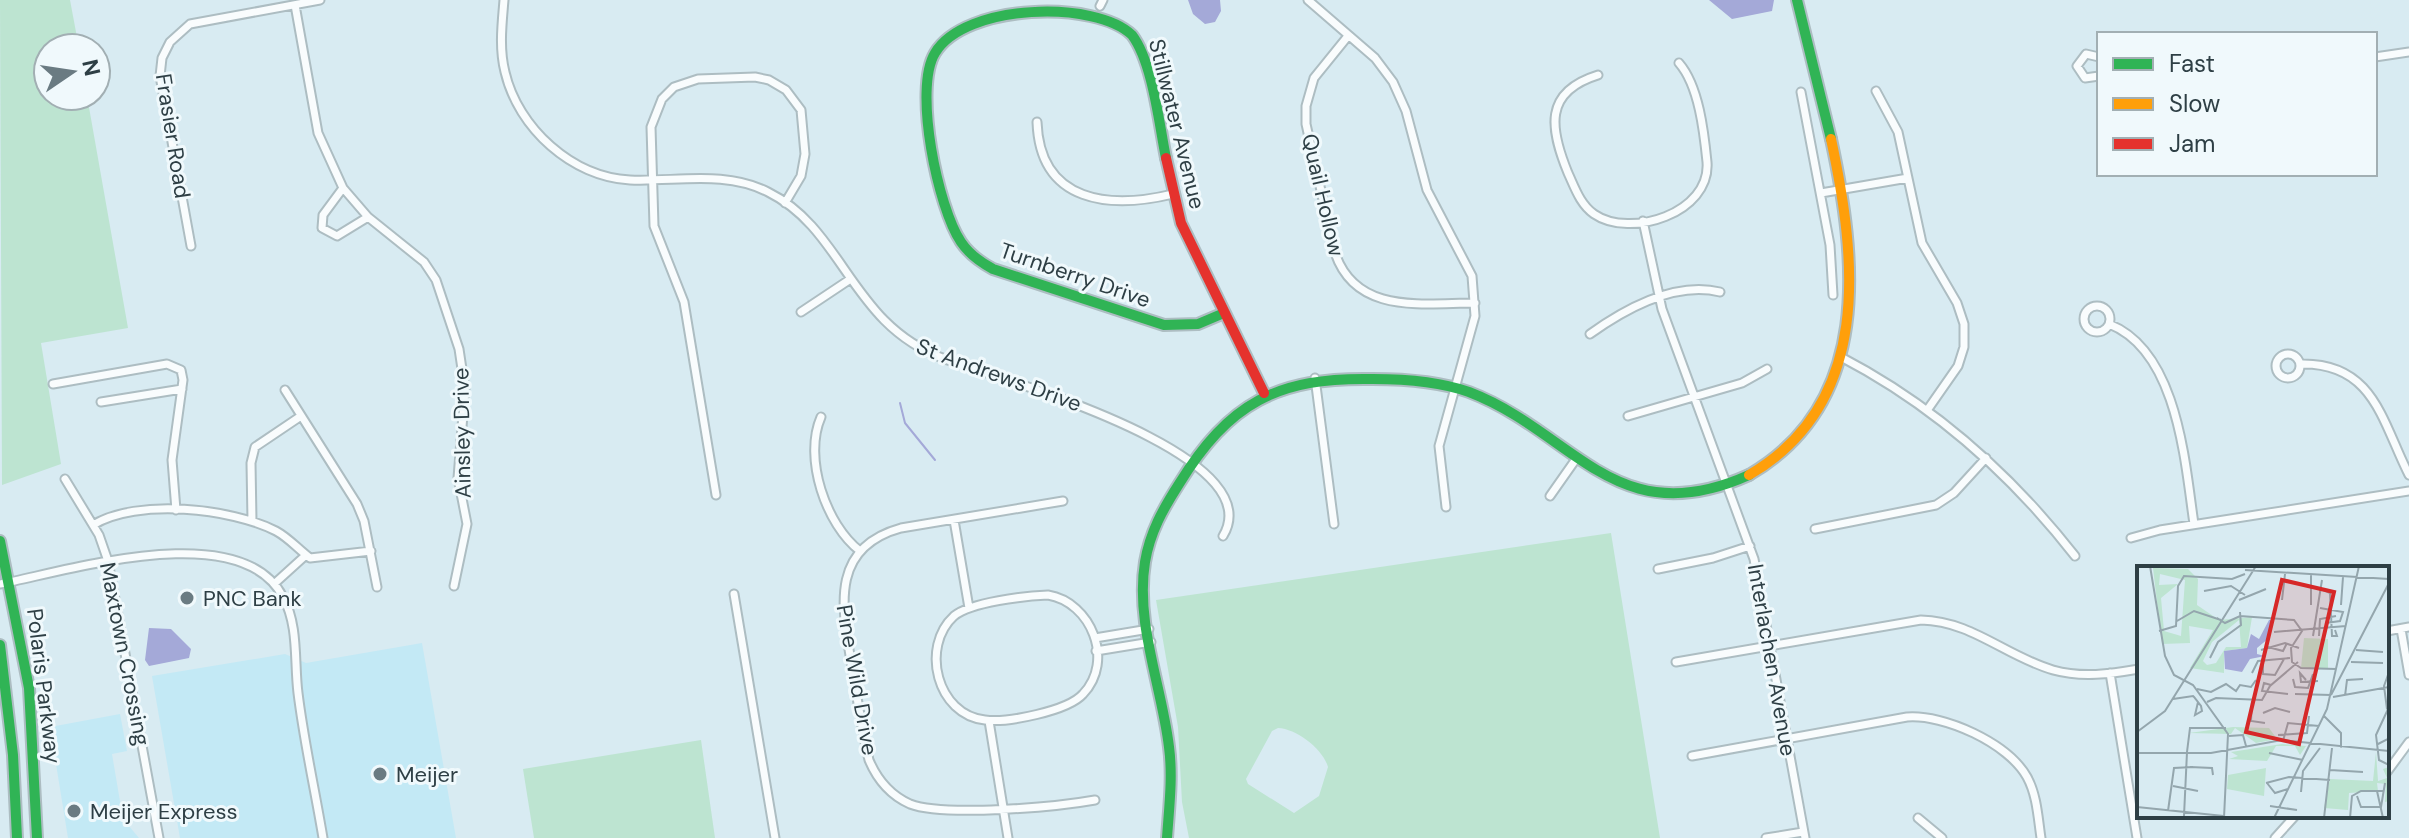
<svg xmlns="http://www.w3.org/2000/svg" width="2409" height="838" font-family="'DM Sans',sans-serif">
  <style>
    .built { fill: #c3e9f5 }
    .green { fill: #bde4d1; fill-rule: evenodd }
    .water { fill: #a4a9d8 }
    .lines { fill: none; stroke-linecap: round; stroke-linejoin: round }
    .stream { stroke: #a4a9d8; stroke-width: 2 }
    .street-casing { stroke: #adbdc2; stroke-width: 11 }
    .fast-casing { stroke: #adbdc2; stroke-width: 14 }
    .slow-casing { stroke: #adbdc2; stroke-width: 14 }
    .jam-casing { stroke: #adbdc2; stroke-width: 14 }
    .street { stroke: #f9fcfd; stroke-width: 7 }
    .fast { stroke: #30b455; stroke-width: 10 }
    .slow { stroke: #ff9f0a; stroke-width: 10 }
    .jam { stroke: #e5322d; stroke-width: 10 }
    .poi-dot { fill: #6a7b82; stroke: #f0f9fc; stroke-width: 3 }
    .labels { text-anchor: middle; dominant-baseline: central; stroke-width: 6; stroke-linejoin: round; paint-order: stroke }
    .street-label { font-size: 22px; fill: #2e3f45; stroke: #f0f9fc }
    .poi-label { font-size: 22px; fill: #2e3f45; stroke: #f0f9fc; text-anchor: start }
    .inset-road { fill: none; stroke: #94a6ad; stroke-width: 2 }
    .view { fill: #d62828; fill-opacity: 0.15; stroke: #d62828; stroke-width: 4 }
    .inset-edge { fill: none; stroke: #2e3f45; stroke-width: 4 }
  </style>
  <rect width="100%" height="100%" fill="#d8ebf2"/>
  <path class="built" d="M422 643 456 838H180L152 676 285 654 306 663Z
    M120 714 127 751 112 754 123 819 139 838H68L50 727Z"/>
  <path class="green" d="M0 0H70L79 48H48V96H87L128 328 41 343 61 464 2 485Z
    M1611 533 1660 838H1189L1182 802 1178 727 1156 600ZM1278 728C1297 729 1323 749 1328 767L1319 796 1294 813 1248 784 1246 779 1272 731Z
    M701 740 715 838H534L523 769Z"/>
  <path class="water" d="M1188 0H1220L1221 11 1215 22 1205 24 1193 14Z
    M1709 0H1774L1772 11 1732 19Z
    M149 628 171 629 191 649 189 658 149 666 145 660Z"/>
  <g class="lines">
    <path class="stream" d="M900 403 905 423 935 460"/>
    <defs>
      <path id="street" d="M504 0C502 24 499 48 505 72 518 128 572 177 630 180 676 182 725 170 768 192 845 230 850 325 945 359 996 378 1273 453 1223 536
        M1308 0 1375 58 1393 82 1406 111 1427 190 1472 276 1475 316 1439 446 1446 507
        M295 5 318 133 343 188 323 215 322 228 337 236 368 217
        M1100 6 1103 0
        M1348 36 1314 78 1306 106V124L1335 253C1356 315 1422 303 1475 303
        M2099 57 2086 54 2077 66 2085 78 2099 76
        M2375 57 2409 52
        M1598 75C1543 92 1550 129 1568 173 1575 188 1580 204 1594 214 1630 239 1711 213 1707 162 1704 132 1699 86 1679 63
        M1876 91 1898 132 1922 243 1957 303 1964 324V347L1958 366 1928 409
        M1801 92 1830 245 1833 295
        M1037 122C1040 204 1111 209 1173 194
        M343 188 368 217 424 262 436 280 459 349 465 389 458 478 467 524 454 586
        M1821 193 1908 178
        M1643 221 1662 309 1754 559 1805 838
        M191 246 160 76 162 58 170 42 190 24 320 0
        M2084 319a13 13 0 1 1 26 0a13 13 0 1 1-26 0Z
        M801 312 849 280
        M2109 324C2178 351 2185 463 2194 524
        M1590 334C1625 309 1675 281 1720 292
        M2276 366a12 12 0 1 1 24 0a12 12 0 1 1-24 0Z
        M1841 357C1935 406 2010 473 2075 556
        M2300 364C2374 362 2382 422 2409 475
        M1315 378 1334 524
        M53 384 167 364 181 370 183 380 172 460 176 510
        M285 390 357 504 364 521 377 587
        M101 402 182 389
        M1628 416 1742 383 1767 369
        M821 417C803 458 826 525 860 551
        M65 479 99 535 108 561 159 838
        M716 495 684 302 654 226 651 127 662 99 674 87 698 79 755 77 769 80 786 90 801 110 805 154 801 176 785 203
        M1550 496 1576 459
        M1063 501 901 528C825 549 844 615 853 674 858 702 862 731 869 760 877 779 890 795 910 804 944 817 1056 807 1095 800
        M954 520 969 608
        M252 521 251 463 255 447 301 416
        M93 525C137 498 231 508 276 531 289 538 298 549 310 558L371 551
        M1815 529 1936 505 1954 493 1986 458
        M2131 538 2160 530 2409 491
        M1658 569 1713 558 1750 546
        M0 584C68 571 241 516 283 597 299 626 294 662 298 693 304 742 315 790 323 838
        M274 584 306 555
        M734 594 775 838
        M1048 595C1091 602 1115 661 1083 694 1068 711 1007 723 985 720 937 715 920 647 954 616 971 602 1025 596 1048 595Z
        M2401 629 2409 675
        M2387 631 2409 627
        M1095 638 1149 629
        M1096 651 1151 642
        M1676 662 1921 620C1972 621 2005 656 2053 670 2082 678 2110 674 2139 669
        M2110 673 2137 838
        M989 721 1008 838
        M1692 756 1907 717C1944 714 2008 743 2027 777 2037 795 2038 818 2041 838
        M2387 772 2409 742
        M1918 818 1942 838
        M1766 838 1803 832
        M2275 838 2295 816"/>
      <path id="fast" d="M1797 0 1831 139
        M1166 158C1159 124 1153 63 1132 35 1096 0 965 3 935 53 913 89 938 208 961 242 969 254 980 262 993 269L1164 325 1198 324 1224 313
        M0 541 29 688 37 838
        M0 645 13 755 17 838
        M1167 838C1169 808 1173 777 1169 747 1162 687 1135 623 1145 562 1150 532 1163 509 1179 484 1229 403 1277 377 1373 379 1405 379 1438 381 1469 392 1574 432 1616 535 1749 475"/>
      <path id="slow" d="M1749 475C1873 403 1857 260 1831 139"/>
      <path id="jam" d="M1166 158 1181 223 1264 393"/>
    </defs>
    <use href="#street" class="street-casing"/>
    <use href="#fast" class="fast-casing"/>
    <use href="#slow" class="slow-casing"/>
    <use href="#jam" class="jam-casing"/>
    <use href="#street" class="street"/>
    <use href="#fast" class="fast"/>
    <use href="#slow" class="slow"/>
    <use href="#jam" class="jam"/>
  </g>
  <g class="poi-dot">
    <circle cx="187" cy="598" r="8"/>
    <circle cx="380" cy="774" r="8"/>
    <circle cx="74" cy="811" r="8"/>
  </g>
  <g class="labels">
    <g class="street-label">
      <text transform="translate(1177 124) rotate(76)">Stillwater Avenue</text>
      <text transform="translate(173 136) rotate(81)">Frasier Road</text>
      <text transform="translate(1323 195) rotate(77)">Quail Hollow</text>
      <text transform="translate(1075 275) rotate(19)">Turnberry Drive</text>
      <text transform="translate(999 375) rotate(20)">St Andrews Drive</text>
      <text transform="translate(462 433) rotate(-91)">Ainsley Drive</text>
      <text transform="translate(125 654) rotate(79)">Maxtown Crossing</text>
      <text transform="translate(1772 660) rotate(80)">Interlachen Avenue</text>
      <text transform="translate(857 680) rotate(80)">Pine Wild Drive</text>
      <text transform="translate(44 686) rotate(83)">Polaris Parkway</text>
    </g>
    <g class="poi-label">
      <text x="203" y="598">PNC Bank</text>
      <text x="396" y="774">Meijer</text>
      <text x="90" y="811">Meijer Express</text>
    </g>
  </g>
  <g transform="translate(2137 566)">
    <rect width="252" height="252" fill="#d8ebf2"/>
    <path d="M16 2 51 3 61 13 60 39 82 54 115 51 110 82 87 85V107L53 102 76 64 52 60 53 77 25 78ZM23 8 48 14 44 70 27 65 24 32 41 18 22 19ZM102 54 104 81H89L79 97 70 99 66 95 75 76ZM167 72 191 73V102H164ZM96 161 132 162 140 173 119 177 98 162 94 168 52 167ZM145 178 169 180 163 189 158 180H139L130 195 92 193 101 190 94 186ZM239 186 241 215 250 212 246 203 252 201V235L248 236 249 218 240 217 241 225 212 227 211 244 187 242 193 213 236 215ZM129 202 127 230 90 223 91 209Z" fill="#bde4d1" fill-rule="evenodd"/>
    <path d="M132 54H136L132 72 120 82V88L128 90 113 93 105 106 88 103 87 85 110 82 114 68 122 73Z" fill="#a4a9d8"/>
    <path class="inset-road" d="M13 0 28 90 37 109 56 119 91 168 87 252M53 1 78 0M108 4 252 13M174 9V39M184 23 193 27 195 70H200L198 64M67 25 94 20 108 29M102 34 129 23M145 34 148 8M204 39 206 11M183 42 206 46 203 55 189 57M80 52 88 57 103 50 157 54 165 65 154 82 155 96 164 102 199 103M40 55 57 45 84 54M22 65 39 60 41 20 47 10 95 13 108 8M137 66 209 60M176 70 185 14M182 70 183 53 199 50M131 81 146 85 150 77M124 84 148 77 162 82M219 84 246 86M73 92 81 76 104 59 103 46M126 96V108L138 109 147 93M214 96 246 97M115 107 121 95 153 92M156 113 158 121 171 122 176 108M169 114 163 107 164 116 181 115M134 119 127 117 125 125 151 128M60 123 74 126 89 118 99 125 103 119 114 121 119 114M158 128 194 129M194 129 252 17M208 130 210 114 226 113M196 131 252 121M36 133 56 130 57 131 64 140 65 145 58 149 61 136M115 134 114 155 128 157M70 136 79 132 125 134 133 120 161 96M252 141 239 169 242 194 252 199M250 143 247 120 252 106M126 147 138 142 153 146M187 150 204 167V182M0 166 28 145 119 0M141 169 170 167 172 150M92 170 106 169 109 180M146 175 151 157 182 160M241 178 251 173V156M50 186 53 162H89M0 187H74L145 174 252 185M132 187 166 194M53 201 75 202 76 209M193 204 226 206M129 217 152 211 193 214M130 217 138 227 151 223M36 220 61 225M240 225 246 252M164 226 166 205 183 182M220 230 224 241H244L248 217M133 240 160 244M0 241 106 252M31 245 37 202 56 201M47 250 50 186M137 252 190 143 222 0M187 252 195 182M213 252 215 230 224 225H247"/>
    <path class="view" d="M145 14 197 26 162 178 109 166Z"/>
    <rect width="252" height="252" class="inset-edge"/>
  </g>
  <rect x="2097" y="32" width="280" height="144" fill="#f0f9fc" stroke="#a2afb3" stroke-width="2"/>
  <rect x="2113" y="58" width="40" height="12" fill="#30b455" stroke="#a2afb3" stroke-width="2"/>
  <text x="2169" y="72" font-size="24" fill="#2e3f45">Fast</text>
  <rect x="2113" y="98" width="40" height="12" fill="#ff9f0a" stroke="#a2afb3" stroke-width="2"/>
  <text x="2169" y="112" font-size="24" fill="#2e3f45">Slow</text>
  <rect x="2113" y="138" width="40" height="12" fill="#e5322d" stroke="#a2afb3" stroke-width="2"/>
  <text x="2169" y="152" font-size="24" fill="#2e3f45">Jam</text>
  <g transform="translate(72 72) rotate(77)"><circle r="38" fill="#f0f9fc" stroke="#a2afb3" stroke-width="2"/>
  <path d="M0-6L14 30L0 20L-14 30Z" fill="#6a7b82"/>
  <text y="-12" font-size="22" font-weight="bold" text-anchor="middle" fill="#2e3f45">N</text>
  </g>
</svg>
